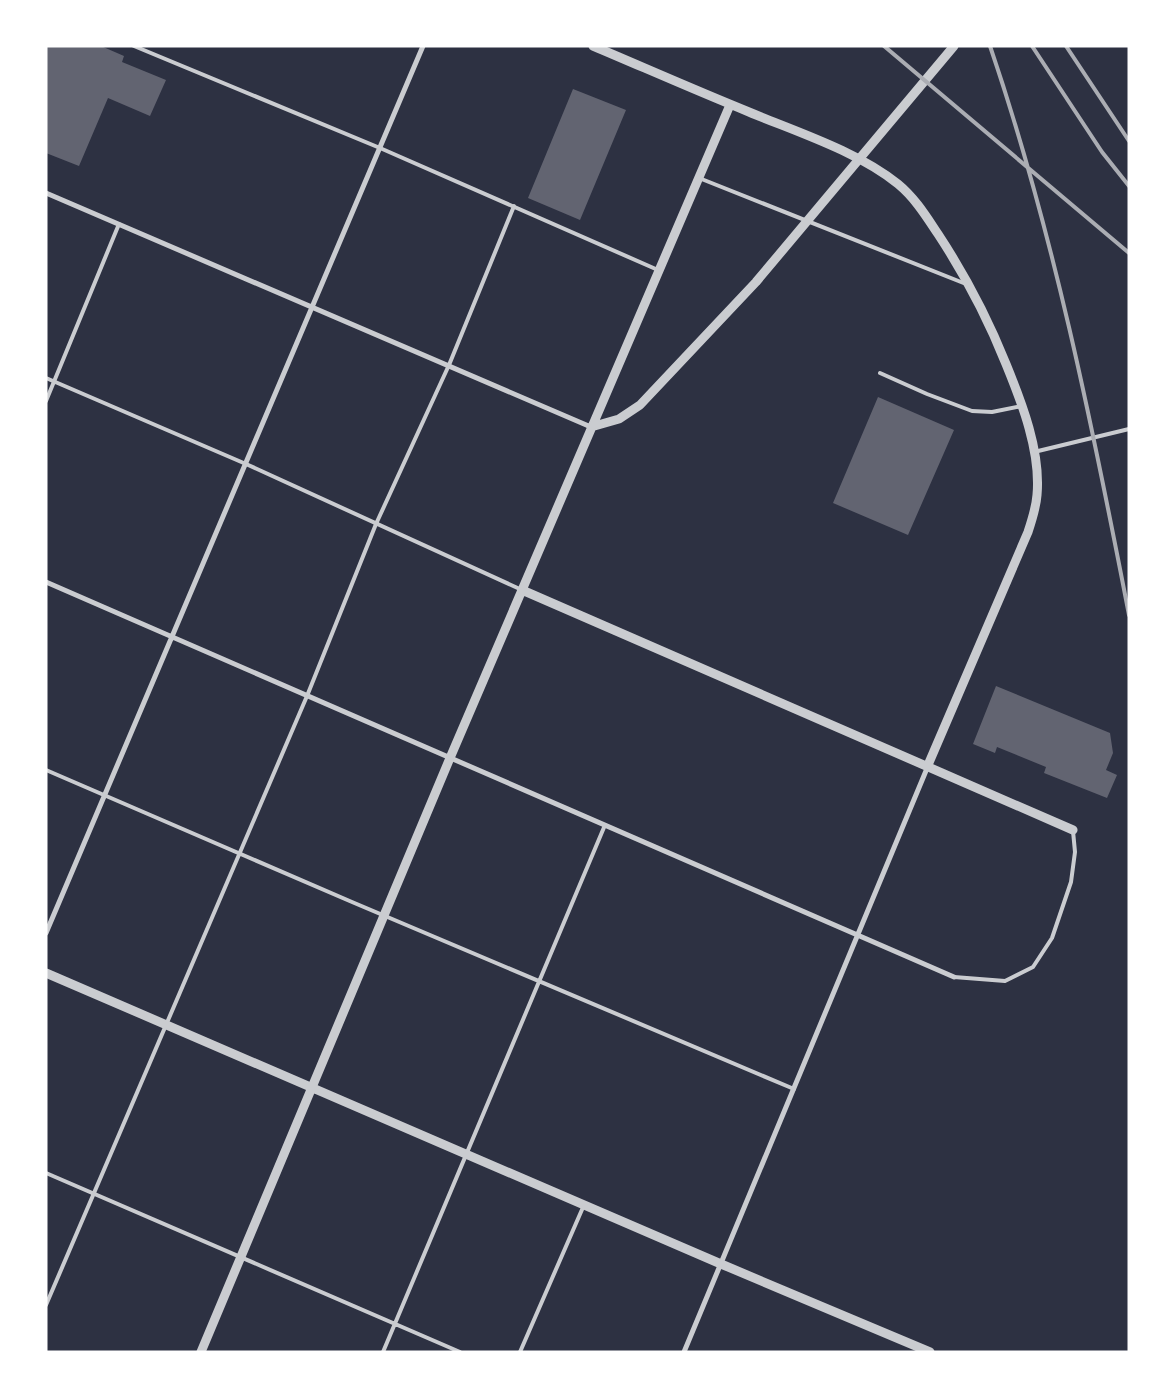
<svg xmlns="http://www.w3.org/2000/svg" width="1175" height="1398" font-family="'Alegreya Sans',sans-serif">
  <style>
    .building { fill: #626471 }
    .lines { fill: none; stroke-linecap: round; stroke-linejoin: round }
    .service { stroke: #caccd0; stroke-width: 4 }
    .minor { stroke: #caccd0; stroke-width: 5 }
    .tertiary { stroke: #caccd0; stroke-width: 9 }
    .rail { stroke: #abadb3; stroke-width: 4 }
  </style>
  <rect width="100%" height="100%" fill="#2d3142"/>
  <path class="building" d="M46 46H101L124 56 122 62 166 80 150 116 108 98 79 166 46 153Z
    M573 89 626 110 580 220 528 198Z
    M878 397 954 430 908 535 833 503Z
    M996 686 1110 733 1113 753 1106 770 1117 775 1107 798 1044 773 1046 767 997 747 995 753 973 744Z"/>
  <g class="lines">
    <path class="service" d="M134 46 380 148 658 270
      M699 178 966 284
      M880 373 927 394 972 411 992 412 1022 406
      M46 378 246 464 522 590
      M46 401 119 224
      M1034 452 1129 429
      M46 770 352 902 794 1089
      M954 977 1005 981 1033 967 1052 938 1071 882 1075 852 1073 831
      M46 1173 460 1352
      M46 1305 307 696 376 524 449 365 514 206
      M383 1352 605 825
      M520 1352 584 1205"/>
    <path class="minor" d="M46 193 591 427
      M46 582 954 977
      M46 933 423 46
      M684 1352 928 766"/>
    <path class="tertiary" d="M593 46C645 68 697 91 749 112 797 132 857 151 898 184 915 198 926 216 938 234 965 275 988 319 1006 364 1022 403 1041 452 1037 495 1036 508 1032 520 1028 532L928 765
      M591 427 619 419 640 405 756 282 954 46
      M522 590 1073 830
      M46 973 721 1264 930 1352
      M201 1352 450 758 730 105"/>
    <path class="rail" d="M884 46 1129 253
      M990 46C1053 231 1092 424 1129 615
      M1032 46 1102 152 1129 186
      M1066 46 1129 141"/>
  </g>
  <rect width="1175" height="1398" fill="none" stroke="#ffffff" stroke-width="95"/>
</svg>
